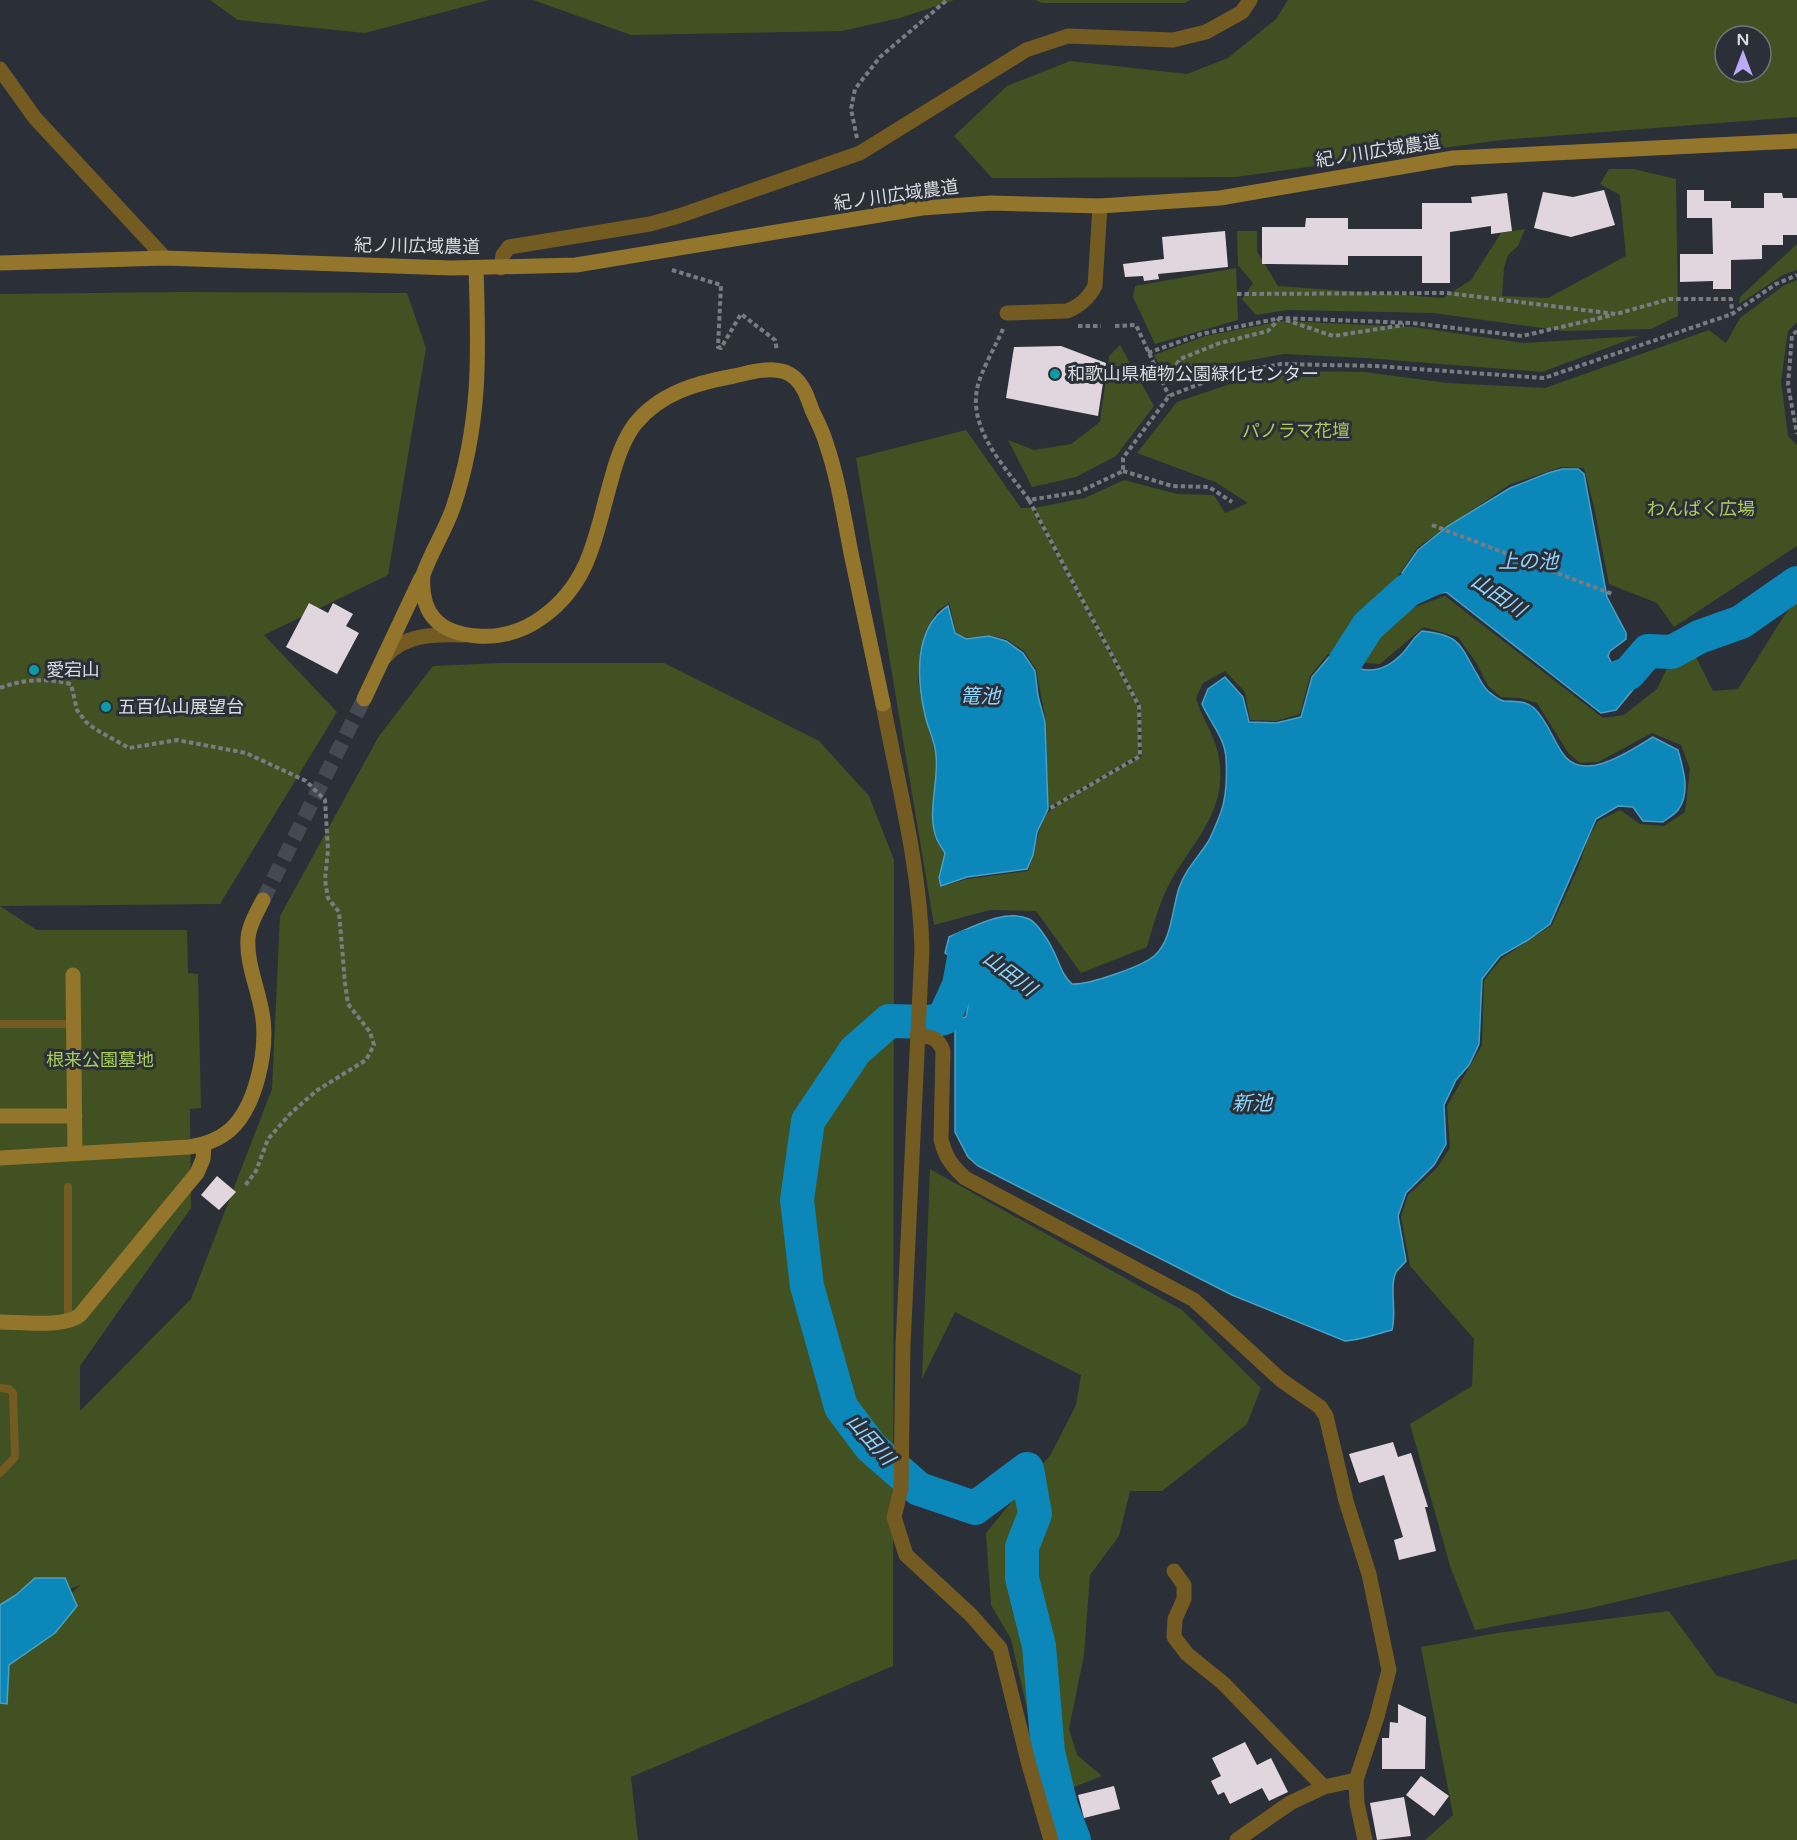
<svg xmlns="http://www.w3.org/2000/svg" width="1797" height="1840" font-family="'Varela Round','Noto Sans JP',sans-serif">
  <style>
    .green { fill: #425121; fill-rule: evenodd }
    .water { fill: #0c87b9; stroke: #4aa1c5; stroke-width: 1.5 }
    .lines { fill: none; stroke-linecap: round; stroke-linejoin: round }
    .river { stroke: #0c87b9; stroke-width: 34 }
    .building { fill: #e1d6de }
    .secondary-tunnel { stroke: #454951; stroke-width: 15; stroke-dasharray: 15 8; stroke-linecap: butt }
    .path { stroke: #797c83; stroke-width: 4; stroke-dasharray: 4.5 3; stroke-linecap: butt }
    .lane { stroke: #745b22; stroke-width: 8 }
    .street { stroke: #745b22; stroke-width: 15 }
    .secondary { stroke: #94752c; stroke-width: 15 }
    .culture-dot { fill: #0f9aa8; stroke: #2b2f37; stroke-width: 2 }
    .labels { text-anchor: middle; dominant-baseline: central; stroke-width: 6; stroke-linejoin: round; paint-order: stroke }
    .street-label { font-size: 18px; fill: #dadde2; stroke: #2b2f37 }
    .poi-label { font-size: 18px; fill: #dadde2; stroke: #2b2f37; text-anchor: start }
    .park-label { font-size: 18px; fill: #aace58; stroke: #2b2f37 }
    .water-label { font-size: 20px; font-style: italic; fill: #8fd6fe; stroke: #2b2f37 }
  </style>
  <rect width="100%" height="100%" fill="#2b2f37"/>
  <path class="green" d="M210 0H489L365 33 238 20Z
    M533 0H954L900 18 842 31 631 35Z
    M1035 0H1190L1185 3H1042Z
    M1288 0H1797V117L1501 140 1236 177 992 178 954 136 1007 86 1070 61 1187 74 1228 58 1276 19ZM1725 36H1761V72H1725Z
    M1609 169H1633L1676 179 1678 316 1651 329 1564 331 1433 313 1288 310 1256 315 1242 299 1253 283 1238 265 1237 231H1257V251L1278 286 1443 298 1471 280 1501 233 1525 229 1518 246 1508 255 1504 268 1502 296 1548 298 1626 256 1620 195 1600 184Z
    M1797 244V270L1783 275 1739 304 1740 297Z
    M1236 268 1238 320 1155 344 1133 297 1135 286Z
    M1797 280V322L1788 331 1781 381 1788 436 1797 445V546L1674 627 1657 603 1609 584 1594 507 1584 468 1561 467 1509 485 1418 547 1342 657 1328 654 1310 676 1300 714 1276 721 1250 720 1245 692 1225 671 1203 683 1196 698C1202 719 1216 737 1219 758 1229 817 1185 847 1164 895 1157 911 1152 930 1147 947L1081 973 1036 911 990 910 934 925 856 458 966 430 1021 508H1032L1138 706 1139 755 1048 808 1046 722 1036 669 1024 651 1006 639 989 635 966 638 956 632 949 603 937 611 925 632 920 652 918 681 925 717 936 755 935 789 932 815 935 838 944 853 938 879 941 887 967 879 1028 871C1036 852 1036 831 1047 814 1053 805 1126 765 1142 756L1140 706 1034 508 1085 498 1124 480 1177 494 1214 495 1225 513 1248 503 1215 482 1137 453 1177 402 1230 384 1290 371 1365 372 1447 383 1545 388 1709 330 1726 343 1740 318 1783 286Z
    M179 292 407 293 426 348 388 575 264 635 337 712 220 904 0 906 37 930H187L188 973 198 974 201 1108 190 1109 191 1208 80 1366V1411L191 1299 272 1089 280 916 379 736 433 666 501 663H664L819 741 869 796 894 860 893 1666 631 1777 638 1840H0V1651L81 1585 0 1613V294Z
    M1282 321 1414 327 1523 343 1639 336 1542 372 1366 358 1284 354 1217 366 1170 385 1154 355 1205 336Z
    M1120 345 1154 406 1116 456 1076 477 1032 487 1008 440 1034 450 1071 444 1100 422 1109 356Z
    M1445 596 1603 718 1624 715 1657 689 1669 664 1693 651 1713 691 1738 689 1784 616 1797 600V1559L1591 1608 1475 1630 1451 1569 1410 1424 1472 1386 1474 1339 1410 1266 1401 1217 1408 1195 1437 1168 1450 1148 1447 1106 1482 1045 1484 980 1502 958 1552 925 1578 868 1588 839 1598 821 1620 810 1640 824 1664 826 1685 812 1690 769 1681 745 1652 733 1598 762 1580 763 1569 754 1537 703 1520 698 1501 697 1488 686 1477 664 1458 637 1424 627 1380 664 1364 663 1356 658 1370 635 1412 608Z
    M930 1169 1182 1310 1261 1388 1247 1424 1162 1491H1130L1119 1536 1090 1575 1084 1655 1069 1729 1077 1755 1102 1776 1074 1787 1072 1807 1055 1810 1033 1735 1011 1639 991 1605 986 1533 1051 1454 1076 1405 1081 1375 955 1312 922 1379Z
    M1669 1611 1716 1675 1797 1704V1840H1425L1453 1815 1421 1647 1497 1633Z"/>
  <path class="water" d="M1562 469H1578L1584 474 1607 597 1626 633V639L1610 651 1608 656 1611 662 1621 667 1640 643 1650 645 1655 654V663L1616 710 1601 713 1446 592 1421 597 1402 573 1418 550 1448 526 1510 488 1548 473Z
    M948 606 955 633 966 639 989 636 1006 641 1023 653 1035 671 1038 696 1045 722 1048 809 1037 832 1033 855 1027 869 967 877 941 886 939 878 945 853C942 848 938 843 936 837 927 812 939 781 936 755 935 741 928 729 925 715 917 680 913 629 948 606Z
    M1422 631C1462 635 1460 646 1478 676 1481 682 1484 687 1488 691 1493 695 1498 700 1504 701 1514 702 1525 700 1534 708 1547 720 1553 740 1563 754 1584 784 1631 750 1653 737L1678 750C1683 768 1691 793 1678 810 1674 815 1668 818 1663 822L1643 821 1633 807 1618 806 1596 819 1550 924 1528 940 1500 956 1482 979 1479 1044 1469 1065 1456 1080 1444 1105 1446 1144 1434 1165 1406 1193 1398 1216 1406 1261C1403 1265 1398 1269 1396 1272 1389 1287 1397 1312 1392 1330 1376 1334 1361 1340 1345 1341L1232 1295 978 1166 968 1157 955 1132V1031L958 1019 966 1017 976 965 973 959 951 957 945 953 949 937C971 928 1005 908 1029 919 1037 923 1048 940 1052 948 1059 961 1061 974 1072 984 1088 985 1141 967 1154 956 1172 941 1172 909 1179 888 1187 867 1197 859 1208 842 1213 833 1217 822 1221 812 1227 795 1227 775 1226 758 1225 738 1210 722 1202 704L1208 689 1225 677 1243 697 1249 722 1276 723 1301 717 1312 677 1329 657C1358 670 1377 680 1403 653 1410 645 1412 639 1422 631Z
    M35 1578H65L77 1606 55 1633 9 1665 7 1704 0 1703V1605L16 1595Z"/>
  <g class="lines">
    <path class="river" d="M1617 678 1629 673 1648 651 1672 652 1699 637 1741 622 1797 583
      M1339 710 1345 662 1368 626 1408 590 1441 575 1458 573
      M997 962 988 954 966 947 959 985 944 1018 930 1022 889 1021 855 1051 808 1121 797 1200 807 1286 841 1407 871 1447 919 1489 975 1508 1027 1469 1035 1514 1022 1547V1578L1039 1646 1048 1752 1061 1806 1074 1840"/>
  </g>
  <path class="building" d="M1604 190 1615 225 1571 237 1534 228 1543 192 1573 197Z
    M1687 190H1704V201H1731V208H1764V193H1782L1783 198H1797V235H1783V245H1762V259L1731 260V289H1713V281L1680 282V254H1713L1712 218H1687Z
    M1507 193 1512 231 1491 234V226L1450 232V283H1422V256H1348V265L1262 264V227H1305L1306 218H1348V229H1422V203H1472L1471 197Z
    M1225 231 1228 267 1158 274 1159 279 1144 281 1143 276 1125 277 1123 264 1164 259 1162 237Z
    M1061 346 1106 363 1098 416 1006 398 1014 347Z
    M309 603 328 613 333 603 353 614 346 626 359 633 337 674 286 647Z
    M217 1176 236 1192 219 1210 201 1195Z
    M1393 1442 1398 1457 1411 1453 1428 1507H1425L1436 1551 1399 1560 1394 1540 1403 1537 1384 1475 1359 1483 1349 1454Z
    M1398 1704 1426 1717 1425 1769H1382V1738H1389L1390 1722 1398 1723Z
    M1245 1742 1257 1765 1271 1758 1288 1792 1269 1801 1262 1788 1230 1804 1224 1792 1218 1795 1211 1781 1221 1776 1212 1758Z
    M1421 1776 1449 1796 1434 1816 1406 1795Z
    M1114 1786 1120 1809 1084 1818 1078 1795Z
    M1404 1797 1411 1836 1377 1840 1370 1803Z"/>
  <g class="lines">
    <path class="secondary-tunnel" d="M263 900 364 699"/>
    <path class="path" d="M857 138 851 109 855 89 880 57 947 0
      M672 270 721 285 718 347 721 348 741 314 775 340 777 351
      M1237 294 1447 293 1616 314 1670 299H1731L1732 313
      M1286 320 1333 336 1404 325
      M1078 326H1101
      M1115 326 1136 325 1169 396
      M1003 329C996 345 980 373 977 389 969 431 1006 468 1029 500L1079 492 1123 471V458L1169 396 1225 374 1281 364 1375 366 1544 378 1732 314 1776 284 1797 275
      M1797 331 1792 335 1788 385 1797 434
      M1148 353 1201 334 1281 318 1412 323 1522 336 1613 315
      M1225 374 1221 367H1182L1177 364 1180 359 1220 343 1268 331 1279 319
      M1123 471 1172 486 1209 487 1232 502
      M1029 500 1139 706 1140 756 1049 809
      M1432 525 1612 594
      M0 688C24 679 46 678 71 684L77 710 86 722 95 729 129 748 177 740 246 753 306 781 325 800 328 850 325 880 328 898 339 912 345 983 348 1004 370 1032 374 1045 366 1060 316 1091 290 1114 268 1139 256 1171 244 1187"/>
    <path class="lane" d="M0 1024H74
      M68 1187V1321
      M0 1388 9 1389 13 1393 15 1457 0 1473"/>
    <path class="street" d="M0 69 35 118 165 258
      M501 268 503 255 509 247 650 224 679 216 860 153 1026 50 1068 36 1173 40 1206 32 1242 12 1250 0
      M1007 313 1067 311C1080 306 1088 299 1095 286L1100 206
      M384 658C403 634 435 634 464 635
      M883 704C898 784 920 867 922 949L903 1345 901 1489 894 1517 906 1555 971 1615 1000 1648 1029 1765 1051 1840
      M917 1035C931 1037 938 1037 943 1051L941 1139C945 1157 952 1166 965 1178L1194 1300 1281 1380 1320 1407 1326 1416 1346 1501 1369 1574 1389 1670 1377 1717 1356 1780 1357 1803 1365 1840
      M1174 1571 1184 1585V1599L1175 1619 1174 1637 1187 1654 1223 1683 1324 1787
      M1237 1840 1290 1803 1324 1787 1356 1780"/>
    <path class="secondary" d="M0 263 165 258 451 268 576 265 922 208 991 203 1100 206 1220 198 1453 158 1797 141
      M476 268C479 355 481 424 453 508 445 531 431 552 423 575 420 614 439 633 477 636 502 638 524 631 544 616 592 581 596 531 612 477 617 458 623 440 635 424 660 393 696 383 734 376 753 372 779 363 795 378 804 386 808 399 812 410 817 421 823 432 826 443 838 478 844 517 851 553 862 603 872 654 883 704
      M364 699 421 578
      M73 975 75 1154
      M0 1116H75
      M0 1158 189 1147C204 1145 218 1140 230 1130 256 1107 267 1052 263 1019 260 992 246 965 248 938 249 925 257 912 263 900
      M0 1322C20 1322 64 1328 80 1315L197 1173 203 1159 204 1145"/>
  </g>
  <g class="culture-dot">
    <circle cx="1055" cy="374" r="6"/>
    <circle cx="34" cy="670" r="6"/>
    <circle cx="106" cy="707" r="6"/>
  </g>
  <g class="labels">
    <g class="street-label">
      <text transform="translate(1378 151) rotate(-9)">紀ノ川広域農道</text>
      <text transform="translate(896 195) rotate(-8)">紀ノ川広域農道</text>
      <text transform="translate(417 246) rotate(1)">紀ノ川広域農道</text>
    </g>
    <g class="poi-label">
      <text x="1067" y="374">和歌山県植物公園緑化センター</text>
      <text x="46" y="670">愛宕山</text>
      <text x="118" y="707">五百仏山展望台</text>
    </g>
    <g class="park-label">
      <text x="1296" y="431">パノラマ花壇</text>
      <text x="1701" y="509">わんぱく広場</text>
      <text x="100" y="1060">根来公園墓地</text>
    </g>
    <g class="water-label">
      <text x="1528" y="562">上の池</text>
      <text transform="translate(1498 596) rotate(34)">山田川</text>
      <text x="980" y="697">篭池</text>
      <text transform="translate(1009 974) rotate(37)">山田川</text>
      <text x="1252" y="1104">新池</text>
      <text transform="translate(870 1440) rotate(48)">山田川</text>
    </g>
  </g>
  <g transform="translate(1743 54)"><circle r="28" fill="#2b2f37" stroke="#71757b" stroke-width="1.5"/>
  <path d="M0-4.5L10 22L0 15L-10 22Z" fill="#bbaaf6"/>
  <text y="-9" font-size="16" font-weight="bold" text-anchor="middle" fill="#dadde2">N</text>
  </g>
</svg>
